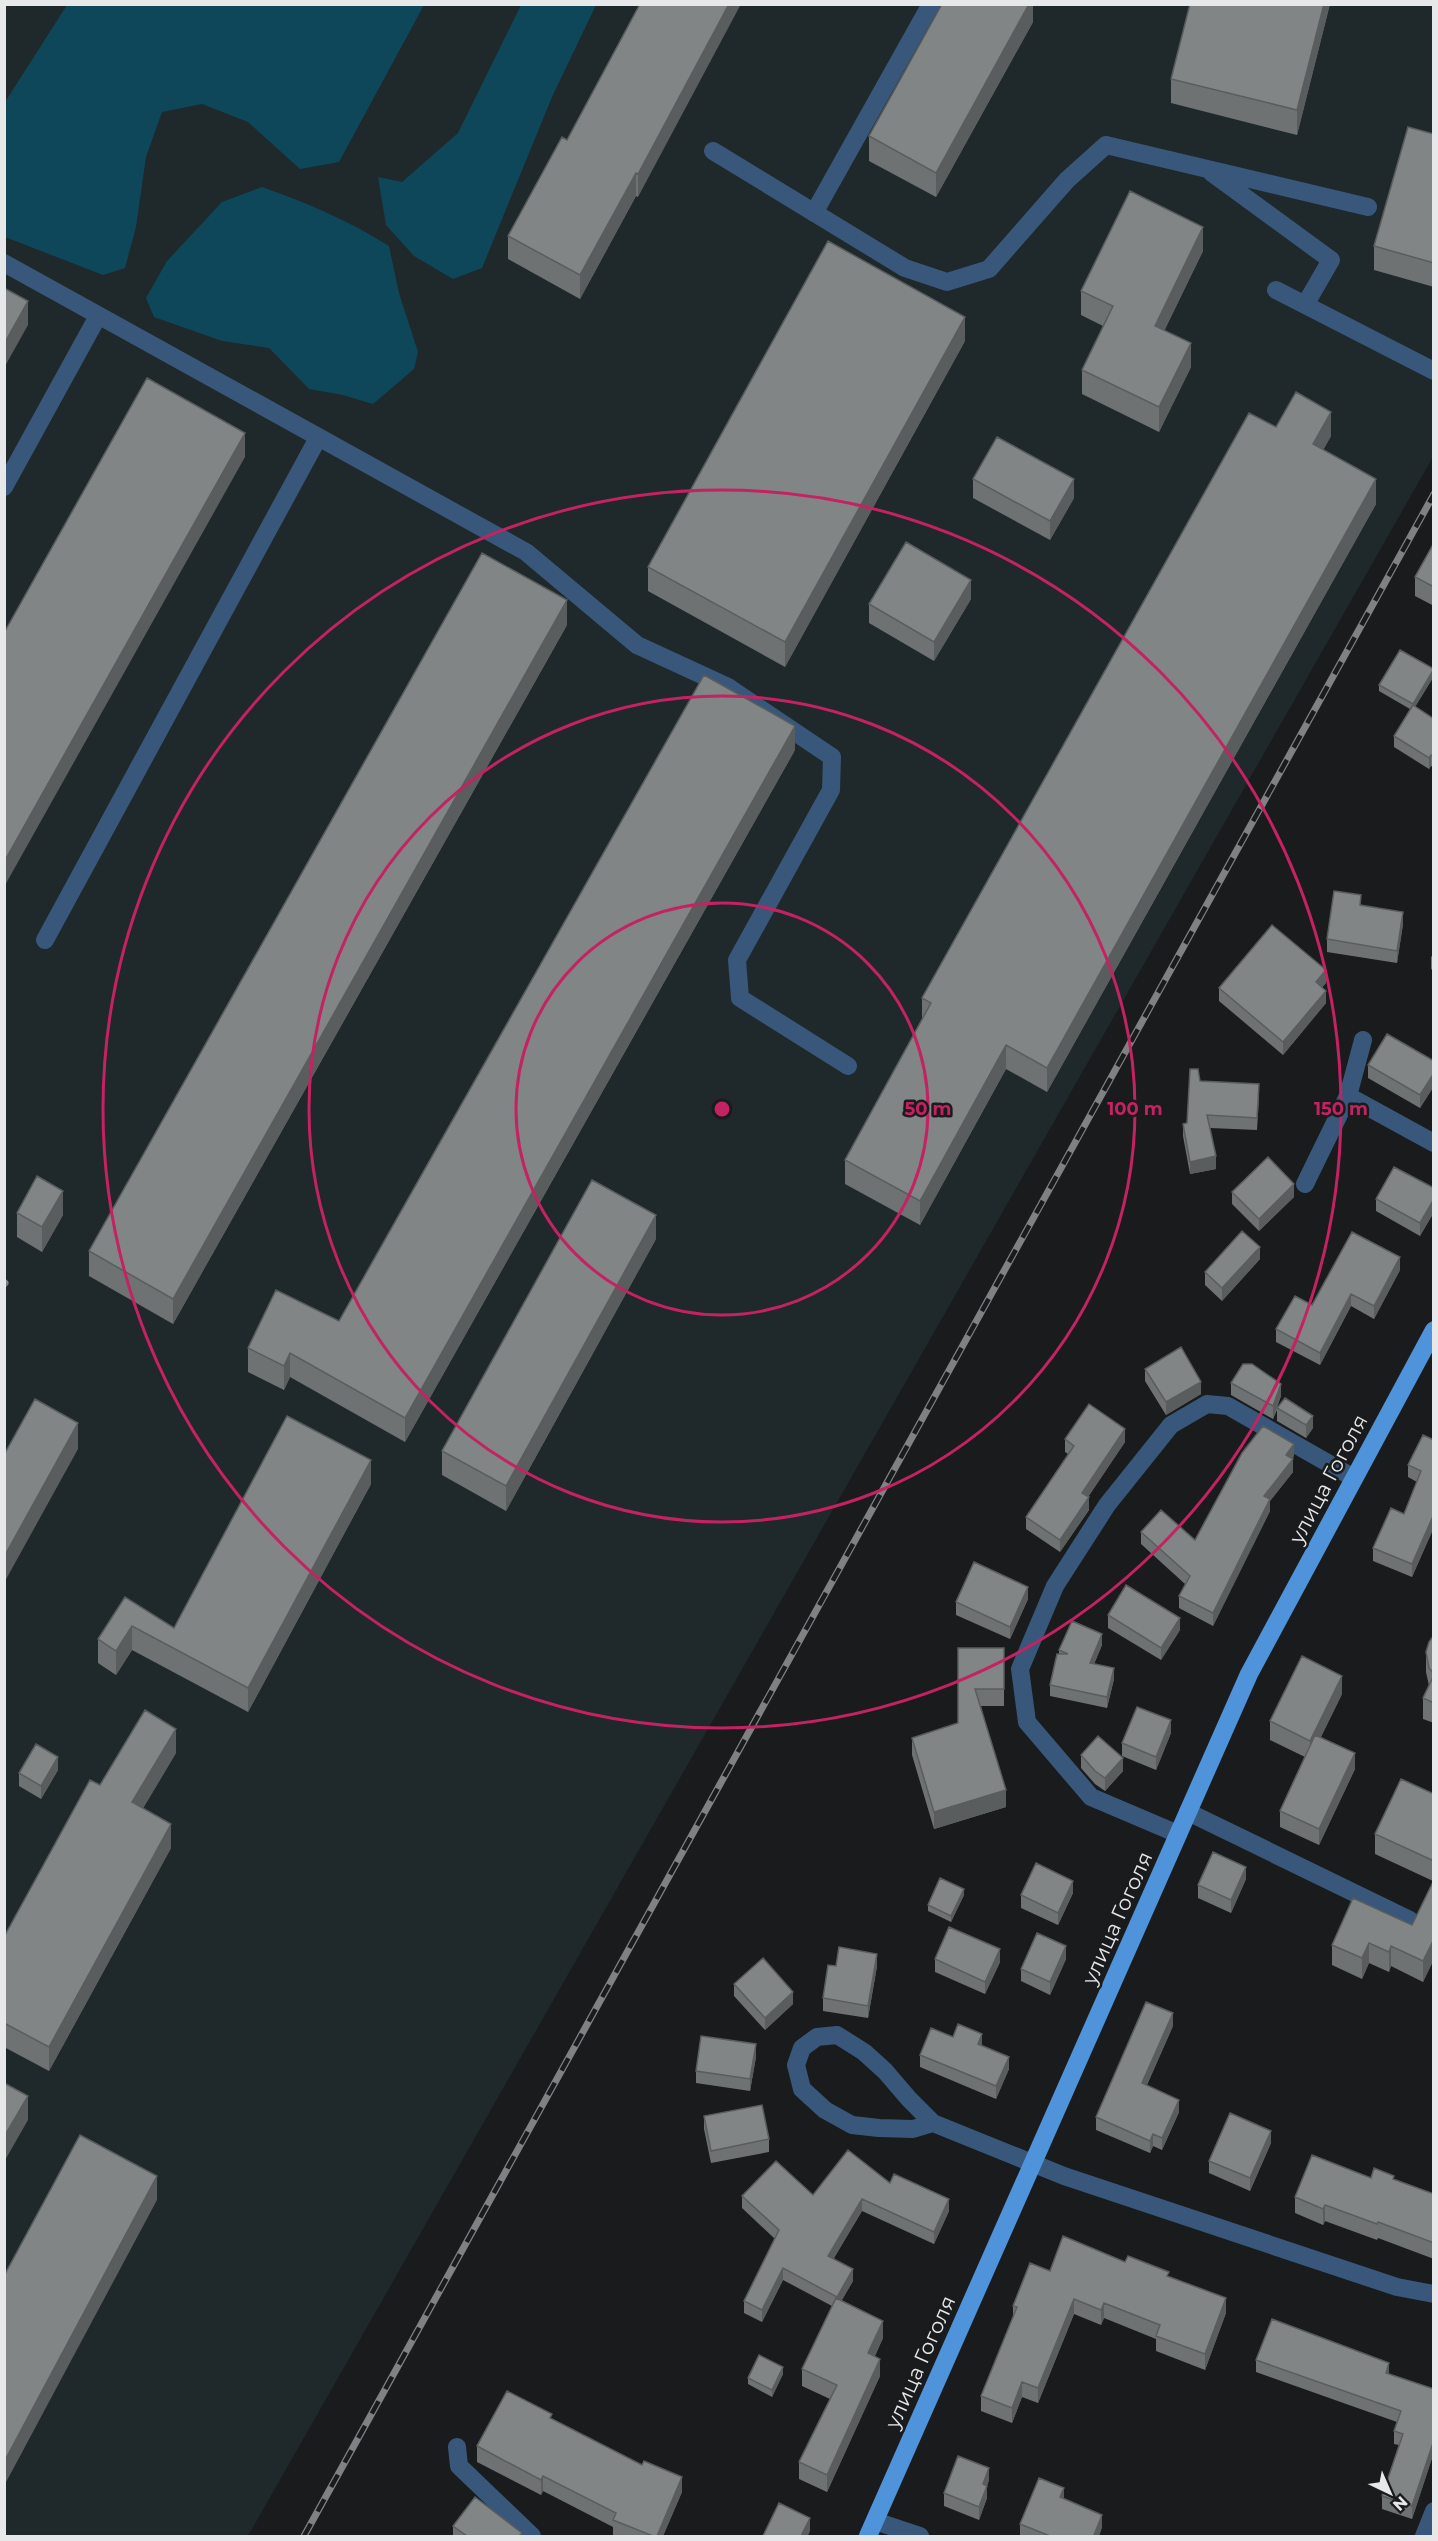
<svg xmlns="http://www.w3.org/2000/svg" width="1438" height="2541" font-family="Montserrat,sans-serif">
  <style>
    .built { fill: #1f282b }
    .green { fill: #0f475a }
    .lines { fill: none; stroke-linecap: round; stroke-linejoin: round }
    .minor { stroke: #38577a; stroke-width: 18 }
    .major { stroke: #4f93db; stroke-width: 18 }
    .rail-casing { stroke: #7f8183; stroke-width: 7 }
    .rail { stroke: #191b1d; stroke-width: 4.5; stroke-dasharray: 14; stroke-linecap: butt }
    .wall { fill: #6f7272 }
    .shaded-wall { fill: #5a5d5d }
    .building { fill: #818585; stroke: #5a5d5d; stroke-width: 1.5 }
    .ring { fill: none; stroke: #c42262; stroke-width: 3 }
    .labels { text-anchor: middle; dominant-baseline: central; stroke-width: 5; stroke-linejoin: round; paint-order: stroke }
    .street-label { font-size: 21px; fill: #e6e8e9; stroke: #191b1d }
    .centre { fill: #c42262; stroke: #191b1d; stroke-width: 3 }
    .ring-label { font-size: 18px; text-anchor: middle; font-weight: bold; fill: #c42262; stroke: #191b1d; stroke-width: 5; stroke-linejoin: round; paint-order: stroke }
  </style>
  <rect width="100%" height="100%" fill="#191b1d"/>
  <path class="built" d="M5 5H1433V457L248 2536H5Z"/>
  <path class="green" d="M67 5V4L424 5 339 162 300 169 248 122 202 104 162 112 146 157 136 227 125 268 103 275 5 237V102Z
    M521 5H596L552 97 482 268 453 279 414 256 386 225 378 177 402 182 458 133Z
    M262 187C307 203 348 220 389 246L399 293 418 352 414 369 373 404 343 395 309 389 269 348 222 341 154 317 146 298 167 261 222 202Z"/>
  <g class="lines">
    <path class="minor" d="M713 151 905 268 947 282 989 269 1067 180 1106 145 1368 207
      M1212 173 1331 260 1305 305
      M814 213 931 4
      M4 263 526 552 637 645 728 687 832 757 831 790 737 960 740 998 848 1066
      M1276 290 1434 371
      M4 487 98 316
      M45 940 318 438
      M1348 1096 1434 1143
      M1305 1184 1348 1096 1363 1040
      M1188 1812 1410 1920
      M1178 1834 1091 1797 1027 1722 1020 1669 1055 1586 1107 1505 1171 1425 1207 1404 1228 1406 1354 1478
      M933 2123 913 2129 879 2128 852 2125 825 2110 802 2089 796 2065 802 2048 817 2037 837 2035 864 2052 885 2071 909 2099 933 2123 1064 2176 1397 2287 1434 2294
      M457 2447 459 2466 532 2536
      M875 2521 920 2536
      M1424 2536 1434 2511"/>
    <path class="major" d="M868 2536 1249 1674 1434 1330"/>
    <defs>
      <path id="rail" d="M4 1284 5 1283
        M304 2536 1434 494"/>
    </defs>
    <use href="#rail" class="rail-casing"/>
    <use href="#rail" class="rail"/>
  </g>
  <path class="wall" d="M640 4 638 197 636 196 580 299 508 259V236L567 140Z
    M1033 4V22L936 197 869 161V136Z
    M1190 4H1330L1297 135 1171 103V79Z
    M1434 134V287L1374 270V246Z
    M1203 251 1164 331 1191 367 1159 432 1082 394V370L1103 326 1081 315V291Z
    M965 341 785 667 648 591V567Z
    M1276 427 1331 436 1323 450 1376 504 1047 1092 1006 1069 920 1225 845 1184V1160L922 1020V998Z
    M973 479 1074 498 1050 540 973 498Z
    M1434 543V606L1415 596V577Z
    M971 599 934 661 869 623V604Z
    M567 625 173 1324 89 1276V1251Z
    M1434 669V676L1415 707 1434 719V767L1431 766 1429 769 1394 747V736L1410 709 1379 691V685Z
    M795 750 405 1442 290 1377 284 1390 248 1372V1348L339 1321Z
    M1361 906 1403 924 1397 963 1327 952V939Z
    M1434 953V971L1431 969V957Z
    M1326 983 1322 987 1326 1003 1283 1055 1219 1001V988Z
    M1434 1061V1086L1420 1108 1368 1078V1065Z
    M1200 1081 1259 1097 1257 1130 1210 1128 1216 1169 1190 1174 1183 1136V1124L1187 1123Z
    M1434 1188V1212L1420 1236 1376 1211V1199Z
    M1232 1192 1294 1197 1259 1231 1232 1204Z
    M17 1213 63 1215 42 1252 17 1237Z
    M656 1239 506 1511 442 1475V1451Z
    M1260 1259 1222 1301 1205 1285V1272Z
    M1400 1270 1374 1319 1351 1306 1320 1365 1276 1342V1329L1312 1305Z
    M1145 1369 1201 1394 1166 1415 1145 1381Z
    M1231 1383 1281 1396 1277 1407 1313 1428 1306 1438 1277 1421V1410L1273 1419 1231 1395Z
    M1065 1439 1125 1442 1088 1497 1089 1510 1060 1552 1026 1529V1517L1068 1454 1065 1452Z
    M1434 1440V1527L1412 1577 1373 1561V1548L1404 1514 1417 1482 1408 1477V1465Z
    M1294 1456 1292 1459 1293 1472 1270 1501V1511L1213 1626 1179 1608V1596L1185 1584 1141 1544V1532L1195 1540Z
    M371 1484 248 1712 132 1650 116 1675 98 1663V1639L125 1597 174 1628Z
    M1028 1599 1010 1639 956 1615V1602Z
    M1108 1615 1180 1630 1161 1660 1108 1628Z
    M1434 1635V1723L1423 1719V1698L1429 1686 1426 1672V1652Z
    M1102 1645 1094 1664 1114 1679 1107 1708 1050 1696V1685L1059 1654V1650Z
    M958 1648H1004V1706H981L1006 1807 934 1829 912 1755V1738L958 1723Z
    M1342 1694 1321 1737 1355 1769 1319 1845 1280 1827V1811L1305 1757 1270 1740V1721Z
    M1171 1733 1156 1770 1122 1756V1743Z
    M176 1753 143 1808 171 1848 49 2071 4 2047V1937L100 1785Z
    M1081 1755 1123 1771 1105 1791 1095 1784 1081 1768Z
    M58 1770 41 1799 19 1786V1773Z
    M1434 1794V1959L1423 1982 1391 1966 1389 1972 1369 1963 1362 1979 1332 1965V1945L1412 1925 1433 1881 1375 1854V1834Z
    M1246 1879 1231 1913 1198 1898V1885Z
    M1073 1893 1058 1925 1021 1908V1895Z
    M964 1895 951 1922 928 1911V1905Z
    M935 1959 1000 1962 985 1994 935 1972Z
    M1066 1959 1050 1995 1021 1981V1969Z
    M836 1966H877L868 2018 823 2011V1998Z
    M734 1984 793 2004 765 2030 734 1996Z
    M1173 2026 1147 2085 1179 2112 1162 2150 1153 2146 1150 2153 1096 2130V2117Z
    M953 2037 982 2046 1009 2069 996 2099 920 2067V2055Z
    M756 2057 750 2091 696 2083V2071Z
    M704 2116 769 2139V2152L711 2163 704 2129Z
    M1271 2143 1250 2191 1209 2173V2161Z
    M1371 2178 1394 2179 1434 2194V2259L1378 2238 1377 2240 1325 2221 1323 2225 1295 2213V2197Z
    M890 2183 949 2211 934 2244 862 2211 834 2258 853 2281 841 2301 883 2338 875 2356 880 2376 827 2492 799 2479V2462L830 2399 802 2386V2369L832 2306 783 2280 762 2322 744 2313V2301L775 2239 742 2208V2196L813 2195Z
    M1125 2262 1169 2277 1226 2313 1205 2370 1156 2351V2339L1104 2318 1101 2325 1074 2314 1038 2403 1022 2397 1012 2423 981 2411V2396L1013 2318V2306L1050 2271Z
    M1256 2360 1389 2374 1434 2389V2452L1412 2519 1382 2509V2496L1399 2445 1394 2444V2431L1397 2422 1256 2372Z
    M783 2374 772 2397 748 2384V2378Z
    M552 2419 682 2492 663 2536H617L613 2535V2527L543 2491 541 2495 477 2462V2446Z
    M989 2480 987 2486V2498L979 2520 944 2506V2493Z
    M1064 2499 1102 2527 1099 2536H1020V2524Z
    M453 2526 522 2536H453Z"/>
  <path class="shaded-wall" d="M729 4H741L638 197V174Z
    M1029 4H1033V22L936 197V173Z
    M1324 4H1330L1297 135V110Z
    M636 173V196L580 299V275Z
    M1203 227V251L1155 350V326Z
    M28 301V325L4 368V344Z
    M965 317V341L785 667V642Z
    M1191 343V367L1159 432V407Z
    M1331 412V436L1313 468V444Z
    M245 433V457L4 887V862Z
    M1074 479V498L1050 540V521Z
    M1376 479V504L1047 1092V1068Z
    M971 580V599L934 661V642Z
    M567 600V625L173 1324V1299Z
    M1434 669V676L1413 710V704Z
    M795 726V750L405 1442V1418Z
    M1431 755V766L1429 769V758Z
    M1403 912V924L1397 963V951Z
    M1326 970V983L1316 995V982Z
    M1326 991V1003L1283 1055V1042Z
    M1006 1045V1069L920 1225V1201Z
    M1434 1073V1086L1420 1108V1095Z
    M1216 1156V1169L1190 1174V1162Z
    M1294 1184V1197L1259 1231V1219Z
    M63 1191V1215L42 1252V1227Z
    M1434 1199V1212L1420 1236V1223Z
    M656 1215V1239L506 1511V1486Z
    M1260 1247V1259L1222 1301V1288Z
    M1400 1257V1270L1374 1319V1306Z
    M1351 1294V1306L1320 1365V1353Z
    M290 1353V1377L284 1390V1366Z
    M1201 1382V1394L1166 1415V1402Z
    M1281 1384V1396L1273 1419V1406Z
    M1313 1416V1428L1306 1438V1425Z
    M78 1423V1449L4 1583V1557Z
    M1125 1429V1442L1082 1506V1493Z
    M1294 1444V1456L1286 1467V1455Z
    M1293 1459V1472L1270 1501V1511L1213 1626V1613L1264 1496Z
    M371 1460V1484L248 1712V1688Z
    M1089 1497V1510L1060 1552V1540Z
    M1434 1514V1527L1412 1577V1564Z
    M1028 1587V1599L1010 1639V1627Z
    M1180 1618V1630L1161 1660V1648Z
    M132 1626V1650L116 1675V1651Z
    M1102 1634V1645L1090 1674V1663Z
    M1114 1668V1679L1107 1708V1697Z
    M1342 1676V1694L1310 1759V1741Z
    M1171 1720V1733L1156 1770V1757Z
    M176 1729V1753L132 1827V1802Z
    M1355 1753V1769L1319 1845V1829Z
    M58 1757V1770L41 1799V1786Z
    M1123 1758V1771L1105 1791V1778Z
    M1006 1790V1807L934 1829V1812Z
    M171 1824V1848L49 2071V2047Z
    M1246 1867V1879L1231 1913V1900Z
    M1073 1881V1893L1058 1925V1913Z
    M964 1889V1895L951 1922V1916Z
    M1434 1939V1959L1423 1982V1961Z
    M1369 1943V1963L1362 1979V1958Z
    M1066 1946V1959L1050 1995V1982Z
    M1391 1946V1966L1389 1972V1952Z
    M1000 1949V1962L985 1994V1982Z
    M877 1954V1966L868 2018V2006Z
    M793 1992V2004L765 2030V2018Z
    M1173 2013V2026L1142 2096V2083Z
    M982 2034V2047L978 2044Z
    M756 2044V2057L750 2091V2079Z
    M1009 2057V2069L996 2099V2086Z
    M28 2096V2120L4 2162V2137Z
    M1179 2100V2112L1162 2150V2138Z
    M1271 2131V2143L1250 2191V2178Z
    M1153 2134V2146L1150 2153V2141Z
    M157 2176V2200L4 2486V2462Z
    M862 2199V2211L828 2268V2256Z
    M949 2199V2211L934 2244V2232Z
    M1325 2205V2221L1323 2225V2209Z
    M783 2268V2280L762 2322V2310Z
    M853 2269V2281L837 2309V2297Z
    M1226 2298V2313L1205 2370V2354Z
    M1074 2299V2314L1038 2403V2388Z
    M1104 2303V2318L1101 2325V2310Z
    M883 2321V2338L868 2370V2353Z
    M880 2359V2376L827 2492V2475Z
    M1389 2363V2375L1386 2373Z
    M783 2367V2374L772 2397V2390Z
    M1022 2382V2397L1012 2423V2408Z
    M1434 2440V2452L1412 2519V2506Z
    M989 2468V2480L983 2497V2484Z
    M543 2476V2491L541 2495V2480Z
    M682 2477V2492L663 2536H657Z
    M987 2486V2498L979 2520V2507Z
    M1064 2488V2501L1060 2497Z
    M1102 2515V2527L1099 2536 1094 2535Z
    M810 2518V2531L808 2536H801Z"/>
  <path class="building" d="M640 4H729L638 174 636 173 580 275 508 236 562 137 567 140Z
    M942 4H1029L936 173 869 136Z
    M1190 4H1324L1297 110 1171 79Z
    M1408 127 1434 134V263L1374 246Z
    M1130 191 1203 227 1155 326 1191 343 1159 407 1082 370 1113 306 1081 291Z
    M828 241 965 317 785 642 648 567Z
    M4 288 28 301 4 344Z
    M147 378 245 433 4 862V633Z
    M1296 392 1331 412 1313 444 1376 479 1047 1068 1006 1045 920 1201 845 1160 931 1003 922 998 1249 413 1276 427Z
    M997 437 1074 479 1050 521 973 479Z
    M906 542 971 580 934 642 869 604Z
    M1434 543V587L1415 577Z
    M482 553 567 600 173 1299 89 1251Z
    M1400 650 1434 669 1413 704 1379 685Z
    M704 675 795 726 405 1418 290 1353 284 1366 248 1348 276 1290 339 1321Z
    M1413 705 1434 719V757L1431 755 1429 758 1394 736Z
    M1334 891 1361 895 1360 905 1403 912 1397 951 1327 939Z
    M1272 925 1326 970 1316 982 1326 991 1283 1042 1219 988Z
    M1387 1034 1434 1061V1073L1420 1095 1368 1065Z
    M1190 1069H1198L1200 1081 1259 1084 1257 1118 1207 1115 1216 1156 1190 1162 1183 1124 1187 1123Z
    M1268 1157 1294 1184 1259 1219 1232 1192Z
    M1394 1167 1434 1188V1199L1420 1223 1376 1199Z
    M37 1176 63 1191 42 1227 17 1213Z
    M592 1180 656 1215 506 1486 442 1451Z
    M1242 1231 1260 1247 1222 1288 1205 1272Z
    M1352 1232 1400 1257 1374 1306 1351 1294 1320 1353 1276 1329 1295 1296 1312 1305Z
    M1181 1347 1201 1382 1166 1402 1145 1369Z
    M1243 1364H1252L1281 1384 1273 1406 1231 1383Z
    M1285 1398 1313 1416 1306 1425 1277 1408Z
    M35 1399 78 1423 4 1557V1455Z
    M1089 1404 1125 1429 1082 1493 1089 1497 1060 1540 1026 1517 1074 1446 1065 1439Z
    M287 1416 371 1460 248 1688 132 1626 116 1651 98 1639 125 1597 174 1628Z
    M1263 1426 1294 1444 1286 1455 1293 1459 1264 1496 1270 1499 1213 1613 1179 1596 1190 1576 1141 1532 1161 1510 1195 1540 1242 1453Z
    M1423 1435 1434 1440V1514L1412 1564 1373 1548 1391 1508 1404 1514 1421 1471 1408 1465Z
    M974 1562 1028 1587 1010 1627 956 1602Z
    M1126 1585 1180 1618 1161 1648 1108 1615Z
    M1072 1621 1102 1634 1090 1663 1114 1668 1107 1697 1050 1685 1057 1654H1068L1059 1650Z
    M1434 1635V1674L1429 1668 1426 1652 1429 1642Z
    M958 1648H1004V1689H975L1006 1790 934 1812 912 1738 958 1723Z
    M1302 1656 1342 1676 1310 1741 1270 1721Z
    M1434 1675V1703L1423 1698Z
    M1137 1707 1171 1720 1156 1757 1122 1743Z
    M145 1710 176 1729 132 1802 171 1824 49 2047 4 2023V1937L90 1780 100 1785Z
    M1315 1735 1355 1753 1319 1829 1280 1811Z
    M1098 1736 1123 1758 1105 1778 1095 1771 1081 1755Z
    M36 1744 58 1757 41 1786 19 1773Z
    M1401 1779 1434 1794V1861L1375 1834Z
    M1213 1852 1246 1867 1231 1900 1198 1885Z
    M1036 1863 1073 1881 1058 1913 1021 1895Z
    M940 1878 964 1889 951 1916 928 1905Z
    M1434 1880V1939L1423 1961 1391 1946 1389 1952 1369 1943 1362 1958 1332 1945 1353 1898 1412 1925Z
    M949 1927 1000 1949 985 1982 935 1959Z
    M1037 1933 1066 1946 1050 1982 1021 1969Z
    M839 1947 877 1954 868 2006 823 1998 828 1965 836 1966Z
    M763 1958 793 1992 765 2018 734 1984Z
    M1146 2002 1173 2013 1142 2083 1179 2100 1162 2138 1153 2134 1150 2141 1096 2117Z
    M958 2024 982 2034 978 2044 1009 2057 996 2086 920 2055 931 2028 953 2037Z
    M701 2036 756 2044 750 2079 696 2071Z
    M4 2083 28 2096 4 2137Z
    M762 2105 769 2139 711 2151 704 2116Z
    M1230 2113 1271 2131 1250 2178 1209 2161Z
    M80 2135 157 2176 4 2462V2276Z
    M848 2150 890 2183 894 2174 949 2199 934 2232 862 2199 828 2256 853 2269 837 2297 783 2268 762 2310 744 2301 779 2230 742 2196 776 2161 813 2195Z
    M1312 2155 1371 2178 1374 2168 1394 2176 1393 2179 1434 2194V2243L1378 2222 1377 2224 1325 2205 1323 2209 1295 2197Z
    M1063 2236 1125 2262 1128 2256 1169 2272 1167 2276 1226 2298 1205 2354 1156 2336 1160 2325 1104 2303 1101 2310 1074 2299 1038 2388 1022 2382 1012 2408 981 2396 1017 2307 1013 2306 1030 2263 1050 2271Z
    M836 2298 883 2321 868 2353 880 2359 827 2475 799 2462 837 2385 802 2369Z
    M1272 2319 1389 2363 1386 2373 1434 2389V2440L1412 2506 1382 2496 1403 2434 1394 2431 1401 2411 1256 2360Z
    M759 2355 783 2367 772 2390 748 2378Z
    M507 2391 552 2414 550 2418 642 2465 644 2461 682 2477 657 2536H653L613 2520 616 2513 543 2476 541 2480 477 2446Z
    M958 2456 989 2468 983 2484 987 2486 979 2507 944 2493Z
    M1039 2478 1064 2488 1060 2497 1102 2515 1094 2535 1099 2536H1050L1020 2524Z
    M475 2497 522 2533 519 2536H467L453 2526Z
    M779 2503 810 2518 801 2536H763Z"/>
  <g class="ring">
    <circle cx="722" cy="1109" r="206"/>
    <circle cx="722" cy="1109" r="413"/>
    <circle cx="722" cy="1109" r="619"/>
  </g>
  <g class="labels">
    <g class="street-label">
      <text transform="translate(1328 1479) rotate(-62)">улица Гоголя</text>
      <text transform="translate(1117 1918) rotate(-66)">улица Гоголя</text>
      <text transform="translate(920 2362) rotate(-66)">улица Гоголя</text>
    </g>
  </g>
  <circle cx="722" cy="1109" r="9" class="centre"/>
  <g class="ring-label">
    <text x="928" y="1115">50 m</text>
    <text x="1135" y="1115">100 m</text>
    <text x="1341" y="1115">150 m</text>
  </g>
  <rect width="1438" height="2541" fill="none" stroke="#e6e8e9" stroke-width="12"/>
  <g transform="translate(1390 2493) rotate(136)" stroke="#191b1d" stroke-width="4.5" paint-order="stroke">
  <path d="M0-4.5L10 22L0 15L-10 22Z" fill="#e6e8e9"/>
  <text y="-9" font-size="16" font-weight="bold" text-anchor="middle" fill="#e6e8e9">N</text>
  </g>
</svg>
